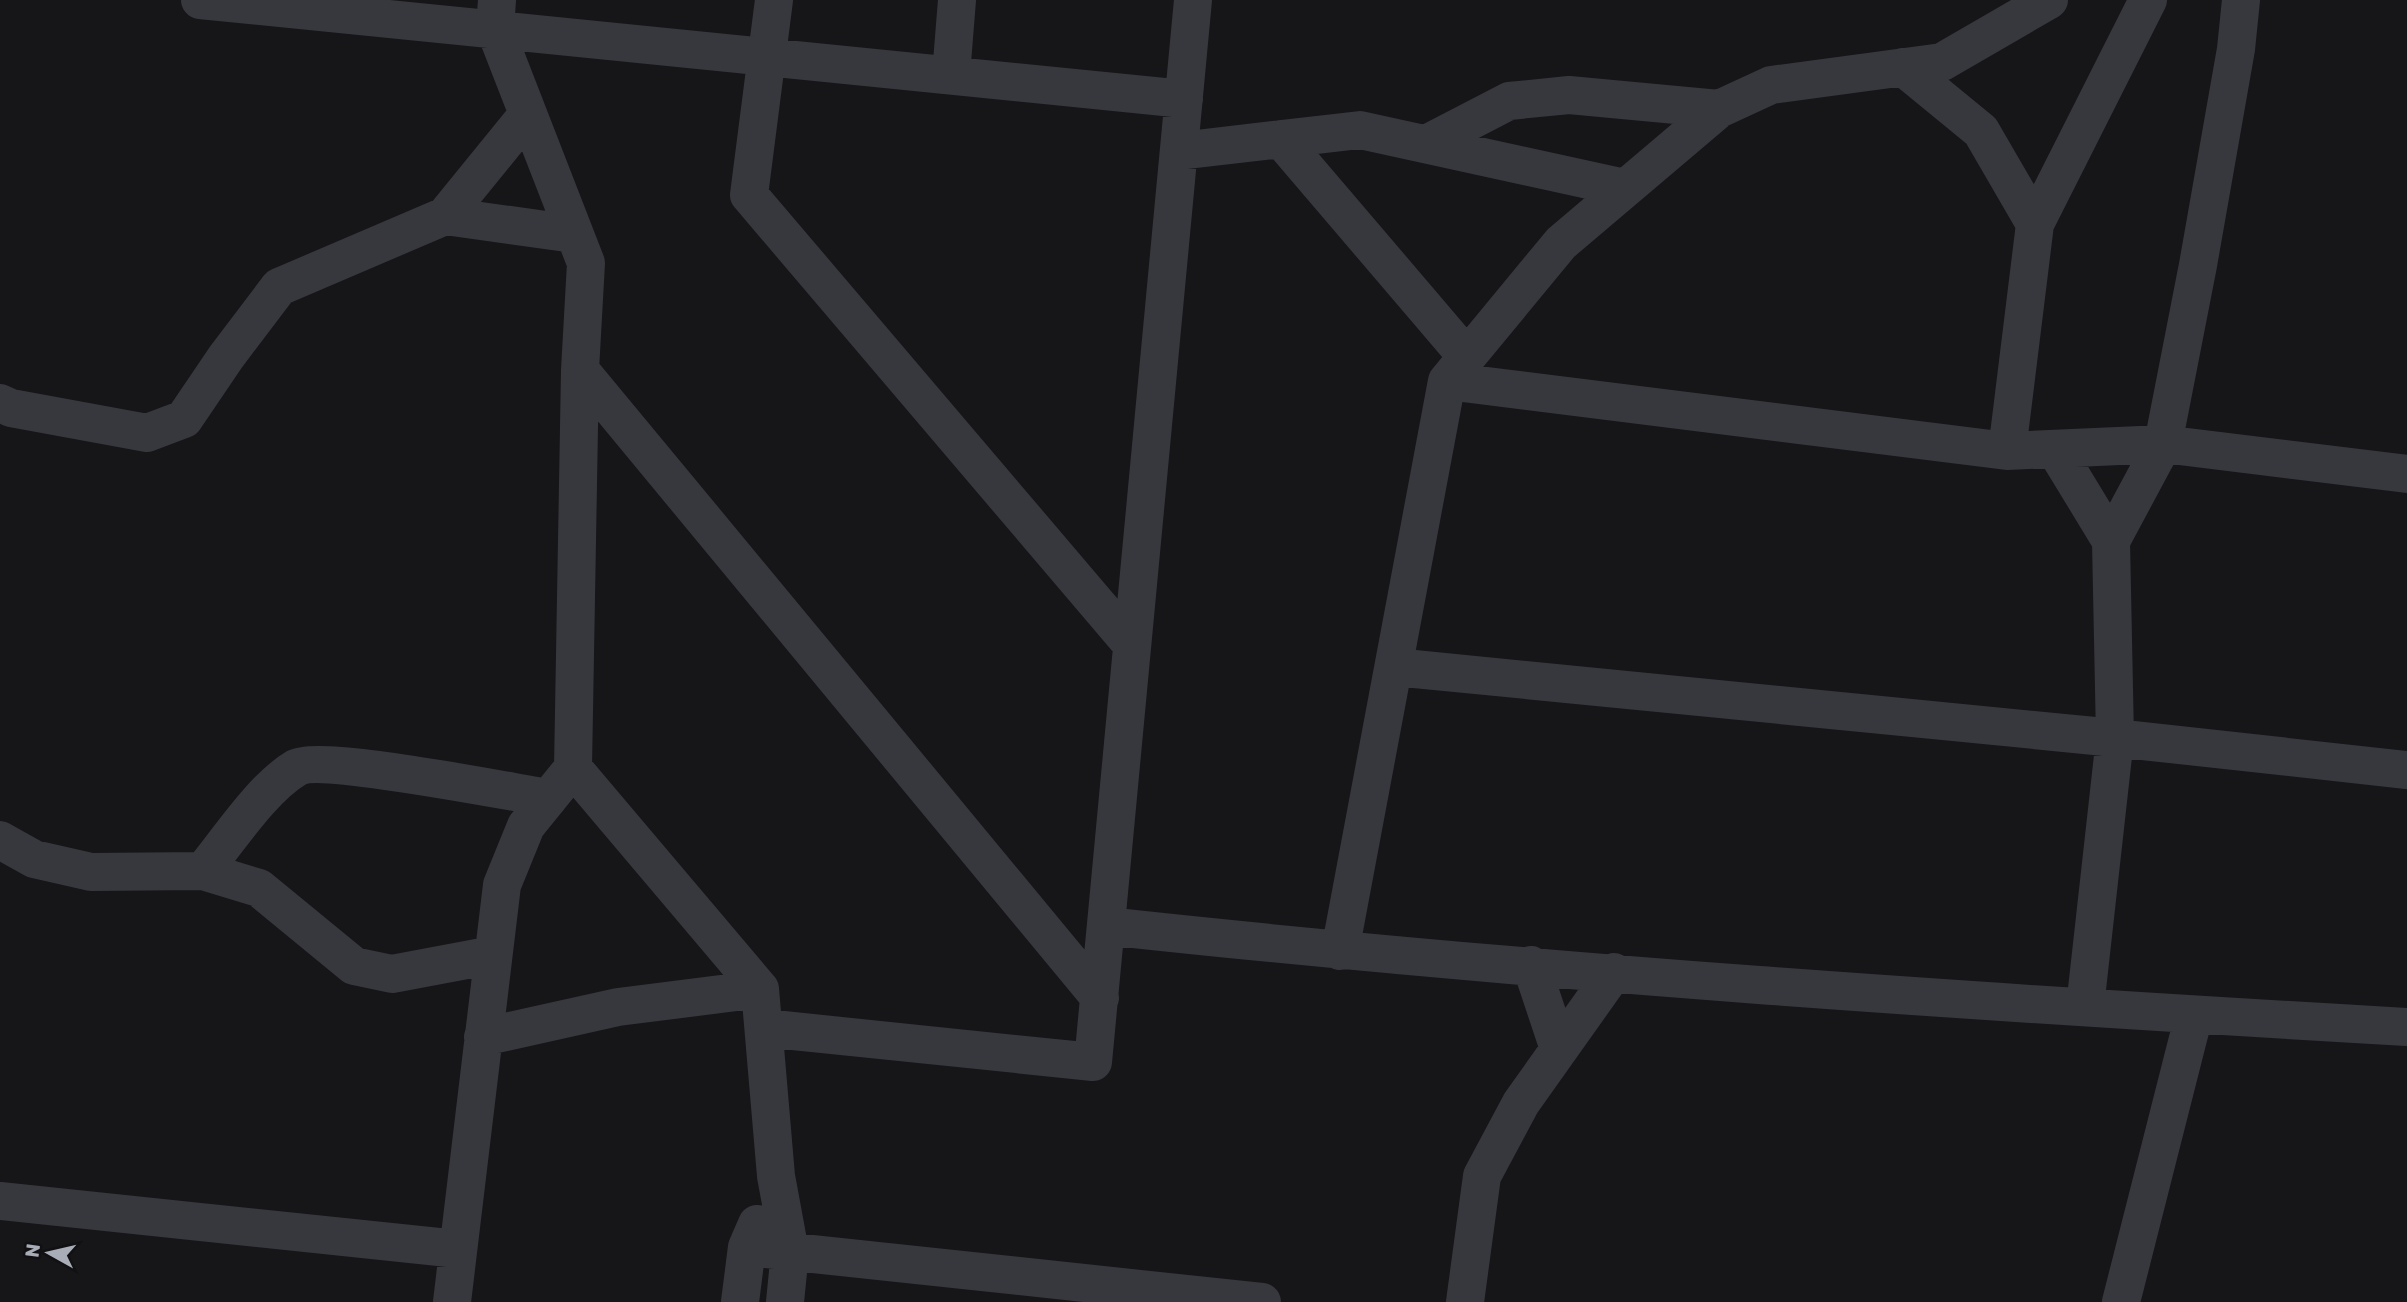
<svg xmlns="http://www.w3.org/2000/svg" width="2407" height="1302" font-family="Rubik,sans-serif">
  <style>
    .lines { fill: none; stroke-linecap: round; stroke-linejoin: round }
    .minor { stroke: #37383d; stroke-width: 38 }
  </style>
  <rect width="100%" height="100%" fill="#161618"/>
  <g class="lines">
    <path class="minor" d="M200 0 1184 99
      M497 0 495 29 586 263 580 370 573 768 760 989 776 1176 790 1252 785 1302
      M774 0 749 195 1132 645
      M1903 67 1981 131 2035 224
      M951 75 957 0
      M1281 139 1467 357
      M1426 144 1509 101 1569 95 1719 109
      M1179 151 1360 130 1625 188
      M445 216 528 114
      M580 370 1100 998
      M1447 381 1561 243 1719 109 1771 85 1942 62 2049 0
      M0 403 11 408 147 433 184 419 226 357 279 287 445 216 574 234
      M2055 449 2111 541
      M2007 451 2035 224 2148 0
      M1394 667 2115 738 2407 770
      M0 840 34 859 91 872 203 871 259 888 354 966 392 974 493 955
      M203 871C228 841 262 788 296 768 320 754 510 792 549 798
      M1106 926C1538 973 1973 1002 2407 1027
      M1340 951 1447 381 2007 451 2163 444 2407 474
      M1531 965 1559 1049
      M2085 1007 2115 738 2111 541 2163 444 2198 265 2236 49 2241 0
      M764 1028 1093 1062 1193 0
      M483 1037 618 1007 760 989
      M0 1201 458 1249
      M747 1247 1262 1302
      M452 1302 502 885 526 826 573 768
      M740 1302 747 1247 757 1224
      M1465 1302 1482 1176 1521 1103 1614 972
      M2121 1302 2194 1015"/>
  </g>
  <g transform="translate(49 1253) rotate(278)" stroke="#111113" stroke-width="5" paint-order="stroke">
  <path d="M0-5L12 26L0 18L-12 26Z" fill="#a8adb8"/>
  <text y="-10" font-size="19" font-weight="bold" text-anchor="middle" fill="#a8adb8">N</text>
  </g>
</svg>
